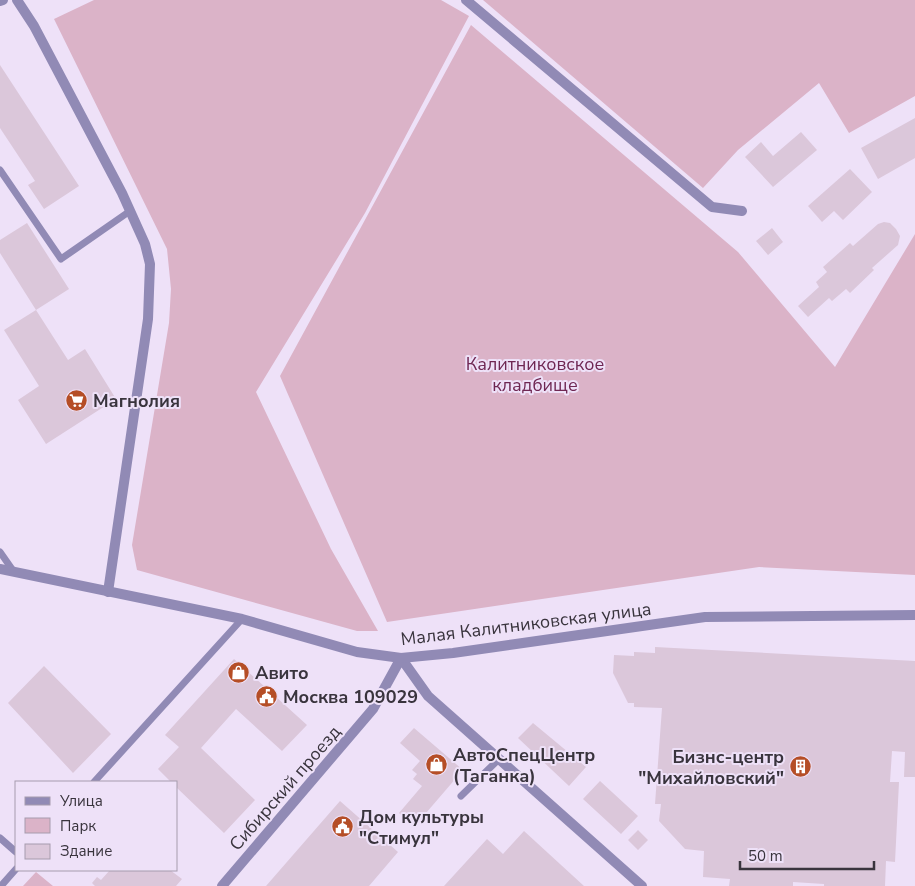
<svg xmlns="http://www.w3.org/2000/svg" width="915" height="886" font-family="'Nunito Sans',sans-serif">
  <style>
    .green { fill: #dbb3c8 }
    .building { fill: #dbc7da }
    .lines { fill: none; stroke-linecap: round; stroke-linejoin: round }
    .service { stroke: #918ab5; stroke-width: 7 }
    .minor { stroke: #918ab5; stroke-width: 10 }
    .tertiary { stroke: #918ab5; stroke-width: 10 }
    .labels { text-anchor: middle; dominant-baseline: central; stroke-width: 4; stroke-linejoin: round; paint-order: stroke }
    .park-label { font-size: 18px; fill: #6f2753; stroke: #eee1f8 }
    .poi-label { font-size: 18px; font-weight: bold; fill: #39343d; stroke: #eee1f8; text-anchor: start }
    .street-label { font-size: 18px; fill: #39343d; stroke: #eee1f8 }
  </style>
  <rect width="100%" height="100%" fill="#eee1f8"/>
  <path class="green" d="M94 0H441L469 16 365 213 256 392 331 549 378 631H357L137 570 132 545 169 323 171 289 167 249 54 19Z
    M483 0H915V96L849 133 819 83 738 150 703 188Z
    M471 25 738 252 835 367 915 234V575L759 567 387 622 280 376Z
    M36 872 53 886H23Z"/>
  <path class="building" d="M0 65 79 186 44 209 28 185 35 181 0 128Z
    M915 118V158L878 179 861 148Z
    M801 132 817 150 773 187 745 157 761 142 773 156Z
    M850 169 872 192 843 220 834 211 822 222 808 206Z
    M884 222 890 223 896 229 900 236 898 245 872 268 874 270 850 293 846 289 832 301 829 298 808 317 798 306 819 287 816 282 827 272 823 267 850 243 853 246 878 224Z
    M27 223 69 289 36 310 68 360 85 349 116 399 46 444 18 400 39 386 4 330 36 310 0 253V240Z
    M772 228 783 242 768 255 756 241Z
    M655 647 915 661V777H904L905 752 892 751 890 782H899L895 862 886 861 885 886H824V884L793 882V886H729L730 879 703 877 704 851 685 849 659 821 661 804H655L662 708 634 707V703H628L613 673 614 655 634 656V652L655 653Z
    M234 659 307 725 282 751 236 709 201 748 255 800 224 833 176 787V782H171L158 769 179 747 165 735Z
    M44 666 111 734 73 773 8 703Z
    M533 723 586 767 569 786 518 738Z
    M414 728 463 770 414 827 399 813 422 786 413 779 417 774 412 770 420 761 400 743Z
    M600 781 638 816 621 834 583 799Z
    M340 801 398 852 369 886H266Z
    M638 830 648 840 638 850 628 840Z
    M524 831 584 886H444L487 839 503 854Z
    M110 870H170L182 879 176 886H95L92 883 97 877 101 880Z"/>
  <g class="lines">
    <path class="service" d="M0 170 61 259 130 211
      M0 552 14 572
      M94 782 242 619
      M461 796 499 759
      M0 838 16 852
      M1 886 16 869"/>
    <path class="minor" d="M17 0 34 26 122 193 145 244 150 264 148 319 108 592
      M466 0 712 207 742 211
      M0 1 3 0
      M222 886 373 709 401 658 428 696 642 886"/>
    <path class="tertiary" d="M0 569 242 619 357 652 401 658 453 653 705 617 915 615"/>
  </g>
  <defs>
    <symbol id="supermarket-disc" viewBox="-11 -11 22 22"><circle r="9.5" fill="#b54e26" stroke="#eee1f8"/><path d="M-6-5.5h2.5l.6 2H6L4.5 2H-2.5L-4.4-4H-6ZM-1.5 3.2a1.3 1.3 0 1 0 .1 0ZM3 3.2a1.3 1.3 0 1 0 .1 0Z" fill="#fff"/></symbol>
    <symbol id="shop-disc" viewBox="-11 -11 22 22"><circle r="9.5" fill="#b54e26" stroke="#eee1f8"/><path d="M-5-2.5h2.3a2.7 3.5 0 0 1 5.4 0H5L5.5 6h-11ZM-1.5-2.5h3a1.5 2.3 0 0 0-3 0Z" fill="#fff"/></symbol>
    <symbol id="civic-disc" viewBox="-11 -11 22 22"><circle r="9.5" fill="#b54e26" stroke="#eee1f8"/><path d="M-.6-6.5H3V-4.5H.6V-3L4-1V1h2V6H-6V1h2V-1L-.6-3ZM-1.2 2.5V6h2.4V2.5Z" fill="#fff"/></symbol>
    <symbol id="building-disc" viewBox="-11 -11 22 22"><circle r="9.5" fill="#b54e26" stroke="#eee1f8"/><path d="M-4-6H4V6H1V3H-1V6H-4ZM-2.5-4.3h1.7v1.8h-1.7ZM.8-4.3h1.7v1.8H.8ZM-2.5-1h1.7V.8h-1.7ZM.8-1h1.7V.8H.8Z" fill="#fff"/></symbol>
  </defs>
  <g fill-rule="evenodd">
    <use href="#supermarket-disc" x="64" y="388" width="25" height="25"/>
    <use href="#shop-disc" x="226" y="660" width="25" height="25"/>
    <use href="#civic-disc" x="254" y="684" width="25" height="25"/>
    <use href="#shop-disc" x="424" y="752" width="25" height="25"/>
    <use href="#building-disc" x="788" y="754" width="25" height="25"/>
    <use href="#civic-disc" x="330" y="814" width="25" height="25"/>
  </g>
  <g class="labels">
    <g class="park-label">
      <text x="535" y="364">Калитниковское<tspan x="535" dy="21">кладбище</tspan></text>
    </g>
    <g class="poi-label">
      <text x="93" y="401">Магнолия</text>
      <text x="255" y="673">Авито</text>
      <text x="283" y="697">Москва 109029</text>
      <text x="453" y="755">АвтоСпецЦентр<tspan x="453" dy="21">(Таганка)</tspan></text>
      <text x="784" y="757" text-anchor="end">Бизнс-центр<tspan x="784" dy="21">"Михайловский"</tspan></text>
      <text x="359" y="817">Дом культуры<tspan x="359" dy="21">"Стимул"</tspan></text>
    </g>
    <g class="street-label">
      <text transform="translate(526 624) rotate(-7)">Малая Калитниковская улица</text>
      <text transform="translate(285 788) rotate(-49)">Сибирский проезд</text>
    </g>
  </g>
  <rect x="15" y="781" width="162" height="90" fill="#eee1f8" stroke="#a69cad"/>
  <rect x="25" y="797" width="25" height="8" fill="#918ab5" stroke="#a69cad"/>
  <text x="60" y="806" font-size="15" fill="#39343d">Улица</text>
  <rect x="25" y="818" width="25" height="15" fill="#dbb3c8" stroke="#a69cad"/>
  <text x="60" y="831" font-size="15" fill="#39343d">Парк</text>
  <rect x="25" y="844" width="25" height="15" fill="#dbc7da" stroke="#a69cad"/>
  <text x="60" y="856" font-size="15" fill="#39343d">Здание</text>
  <path d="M740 861v8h134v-8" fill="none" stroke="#39343d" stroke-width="2.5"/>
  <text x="748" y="861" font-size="15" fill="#39343d" stroke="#eee1f8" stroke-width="4" paint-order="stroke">50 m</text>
</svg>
